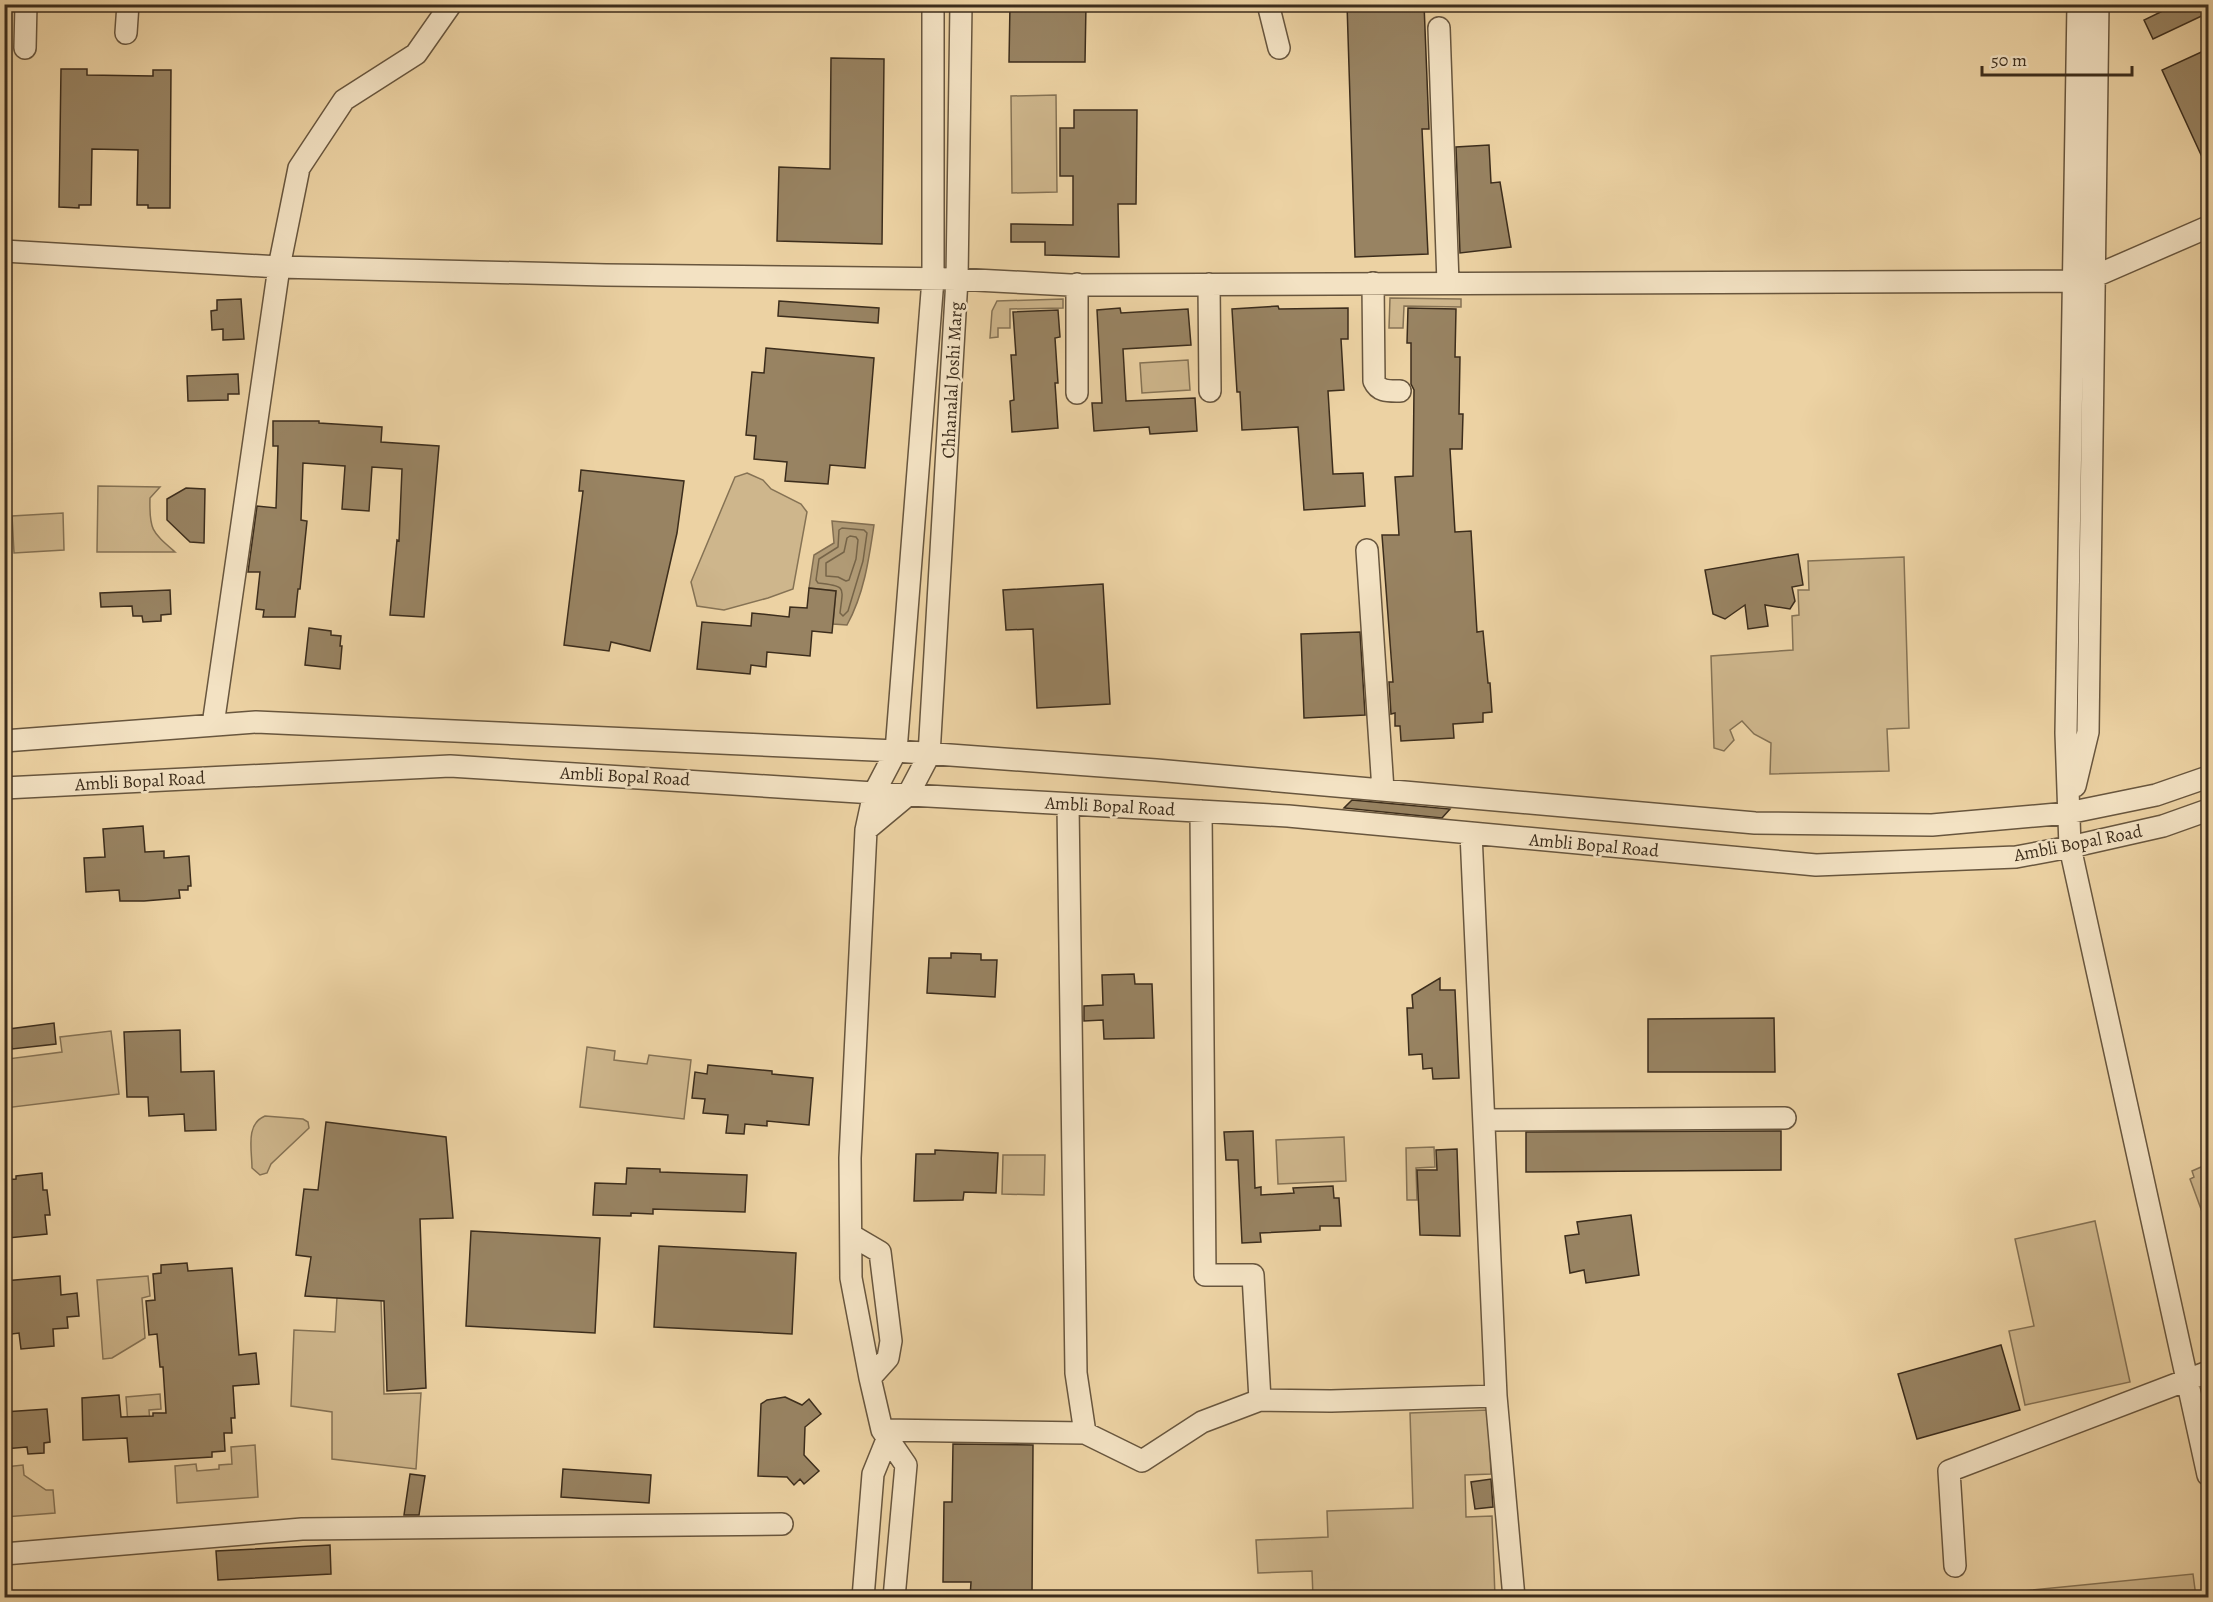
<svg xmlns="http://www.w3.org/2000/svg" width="2213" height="1602" font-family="Alegreya,serif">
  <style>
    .green { fill: #ceb68c; stroke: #857254; stroke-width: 1.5 }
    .water { fill: #b09a75; stroke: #826e51; stroke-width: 1.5 }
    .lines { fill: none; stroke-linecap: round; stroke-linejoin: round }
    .shore { stroke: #766448; stroke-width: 1.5 }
    .building { fill: #988362; stroke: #3c2d1c; stroke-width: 1.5 }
    .minor-casing { stroke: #68563e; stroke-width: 24 }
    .minor { stroke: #f3e2c3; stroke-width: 21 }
    .labels { text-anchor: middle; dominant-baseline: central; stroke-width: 5; stroke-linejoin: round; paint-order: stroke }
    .street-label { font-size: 18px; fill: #3c2d1c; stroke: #f3e2c3 }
  </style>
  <rect width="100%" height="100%" fill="#ecd2a3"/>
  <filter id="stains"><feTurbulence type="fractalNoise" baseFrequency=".00333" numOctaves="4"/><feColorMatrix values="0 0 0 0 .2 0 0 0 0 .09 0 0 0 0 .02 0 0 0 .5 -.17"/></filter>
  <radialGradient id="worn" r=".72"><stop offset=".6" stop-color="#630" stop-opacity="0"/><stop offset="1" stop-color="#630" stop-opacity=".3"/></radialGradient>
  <path class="green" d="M1056 95 1057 192 1012 193 1011 96Z
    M1390 298 1461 299V307L1404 306 1403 328H1389Z
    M1063 299V308L1010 309V328H998V337L990 338 992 311 997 301Z
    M1188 360 1190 390 1142 393 1140 363Z
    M747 473 763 480 771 489 801 504 807 512 793 589 768 598 724 610 697 606 691 582 735 477Z
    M98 486 160 487 150 498C149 530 152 532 175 552H97Z
    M63 513 64 550 14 553 12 516Z
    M1904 557 1909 728 1887 729 1889 771 1770 774 1771 743 1754 734 1742 721 1730 730 1734 740 1724 751 1714 748 1711 656 1793 650 1792 616 1799 615 1798 590H1809L1808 561Z
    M111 1031 119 1094 5 1108V1044L8 1059 62 1052 60 1037Z
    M587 1047 615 1051 614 1060 647 1064 649 1055 691 1060 684 1119 580 1107Z
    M265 1116 303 1119 308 1122 309 1128 271 1164 267 1173 260 1175 252 1168C252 1150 245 1124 265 1116Z
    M1344 1137 1346 1181 1278 1184 1276 1140Z
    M1434 1147 1435 1167 1416 1168 1417 1200H1407L1406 1148Z
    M1003 1155H1045L1044 1195 1002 1194Z
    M2208 1164V1228L2190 1179 2194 1177 2192 1171Z
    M2095 1221 2130 1382 2025 1405 2009 1331 2034 1326 2015 1239Z
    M148 1276 150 1296 142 1298 145 1338 112 1358 103 1359 97 1280Z
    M337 1297 381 1299 384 1394 421 1393 416 1469 332 1459V1412L291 1406 294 1330 335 1332Z
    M160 1394 161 1409 149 1410 151 1436 129 1438 126 1397Z
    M1488 1410 1491 1474 1465 1475 1466 1517 1492 1516 1495 1597H1313L1312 1571 1258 1573 1256 1540 1328 1537 1327 1511 1413 1508 1410 1413Z
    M255 1445 258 1497 177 1503 175 1466 196 1464 197 1471 219 1469V1465L232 1464 231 1447Z
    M23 1465 24 1475 46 1490H53L55 1513 5 1517V1467Z
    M2193 1574 2196 1597H2004L2003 1593Z"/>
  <path class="water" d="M832 521 874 525C869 559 864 594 847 625L833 624 836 591 809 588 814 555 834 543Z"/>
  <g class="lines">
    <path class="shore" d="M842 528 864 530 867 533 863 561 848 611 843 616 840 613C843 587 847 586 818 583L816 580 819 559 838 547 839 530Z
      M850 536 856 537 858 540 856 559 849 580 846 581 838 577 826 576V563L844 552 847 538Z"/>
  </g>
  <path class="building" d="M1010 4H1086L1085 62H1009Z
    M1347 4H1424L1429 129H1422L1428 254 1355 257Z
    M2177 4H2208V13L2153 39 2144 20Z
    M2208 49V170L2162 70Z
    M831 58 884 59 882 244 777 241 779 167 830 169Z
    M61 69H87V75L153 76V70H171L170 208H148V205H137L138 150 92 149 91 205H79V208L59 207Z
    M1074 110H1137L1136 204H1118L1119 257 1045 255V242H1011V224L1073 225V176H1060V128H1074Z
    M1489 145 1491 183 1500 182 1511 247 1460 253 1456 147Z
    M241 299 244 339 223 340V329L212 330 211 311 217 310V300Z
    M779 301 879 308 878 323 778 316Z
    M1278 306 1279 309 1348 308V339H1341L1344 390 1328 391 1333 474 1363 473 1365 506 1304 510 1298 427 1242 430 1240 392H1237L1232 309Z
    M1120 308 1121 313 1188 309 1191 345 1123 349 1126 401 1195 398 1197 431 1150 434 1149 427 1094 431 1092 403H1102L1097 310Z
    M1408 308 1456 309 1455 357H1460L1459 414H1463L1462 449H1450L1455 532 1471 531 1477 632 1483 631 1488 683H1490L1492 712 1483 713V722L1453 724 1454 738 1401 741 1400 726H1395V713L1391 714 1389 682H1393L1382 535H1399L1395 477 1413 476 1414 390 1411 384V343H1407Z
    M1058 310 1060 337 1055 338 1058 383H1055L1058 428 1012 432 1010 401 1014 400 1011 355H1016L1013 312Z
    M766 348 874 358 865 468 830 465 828 484 785 481 787 462 754 459 756 436 746 435 752 372 764 373Z
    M238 374 239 394H228V400L188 401 187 376Z
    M273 421H319V423L382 427 381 442 439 446 424 617 390 615 397 540 399 541 402 469 372 467 369 511 342 509 345 466 303 463 301 520 307 521 300 589H298L295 617H263L264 610 256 609 260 572H248L257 506 276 508 278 446H273Z
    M581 470 684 481 677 533 650 651 611 642 609 651 564 645 583 491H579Z
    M186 488 205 489 204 543 190 542 167 520V499Z
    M1798 554 1803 585 1792 587 1795 601 1790 609 1765 605 1768 626 1748 629 1745 605 1725 619 1713 614 1705 570Z
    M1103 584 1110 704 1037 708 1033 629 1006 630 1003 590Z
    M809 588 836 591 832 633 812 631 810 656 767 652 766 667 751 665 750 674 697 669 702 622 751 626 752 613 789 617 790 607 807 608Z
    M170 590 171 614 161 615V621L143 622 142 616H133L132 606 101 607 100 593Z
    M309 628 331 631V635L341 636 340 646H342L340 669 305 665Z
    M1360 632 1365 715 1304 718 1301 634Z
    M1352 800 1450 809 1442 818 1344 808Z
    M143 826 145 852 164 851V858L189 856 191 886H188V890H179L180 898 144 901H120L119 890 86 892 84 858 105 857 103 829Z
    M951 953 981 954V960H997L995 997 927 993 929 958H951Z
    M1134 974 1135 984H1152L1154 1038 1104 1039 1103 1020 1084 1021V1006L1103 1005 1102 975Z
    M1440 978V990H1455L1459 1078 1433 1079 1432 1068 1423 1069 1422 1054 1409 1055 1407 1008H1413L1412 995Z
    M1774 1018 1775 1072H1648V1019Z
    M54 1023 56 1044 12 1049 9 1029Z
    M180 1030 181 1072 214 1071 216 1130 185 1131 184 1114 149 1116 148 1097H127L124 1032Z
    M708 1065 772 1071V1074L813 1078 809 1125 767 1121V1126L745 1124 744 1134 726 1133 728 1115 703 1113 705 1099 692 1098 695 1072 707 1074Z
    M326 1122 446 1137 453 1218 420 1219 426 1388 387 1391 384 1301 305 1296 311 1257 296 1255 304 1189 318 1190Z
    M1253 1131 1255 1188 1261 1187V1195L1294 1193 1293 1188 1333 1186 1334 1198H1339L1341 1226H1320V1230L1260 1233 1261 1242 1242 1243 1238 1160H1226L1224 1132Z
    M1781 1131V1170L1526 1172V1132Z
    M1457 1149 1460 1236 1420 1235 1417 1170H1437L1436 1150Z
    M935 1150 998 1153 996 1193 964 1192 963 1200 914 1201 916 1154H935Z
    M627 1168 660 1169V1172L747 1175 745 1212 653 1209V1214L631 1213V1216L593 1215 595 1183 626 1184Z
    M42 1173 43 1190H47L50 1215H45L47 1234 8 1238 7 1228 4 1229V1180L16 1179V1176Z
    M1631 1215 1639 1275 1586 1283 1584 1270 1570 1273 1565 1236 1579 1234 1577 1222Z
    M471 1231 600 1238 595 1333 466 1326Z
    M659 1246 796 1253 792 1334 654 1327Z
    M187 1263 188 1271 232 1268 239 1355 256 1353 259 1384 233 1386 235 1418H231L232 1433H224L225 1451 212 1452V1457L129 1462 127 1438 83 1440 82 1398 119 1395 121 1417 153 1416V1413H166L163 1367H160L157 1334 149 1335 146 1301 155 1300 153 1274 161 1273V1265Z
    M60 1276 61 1295 77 1293 79 1316 67 1317 68 1328 53 1329 54 1346 21 1349 19 1333 4 1335V1281Z
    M2001 1345 2020 1410 1917 1439 1898 1374Z
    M785 1397 802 1405 809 1399 821 1414 805 1427 804 1455 819 1471 804 1484 800 1479 794 1485 787 1477 758 1476 761 1404 767 1400Z
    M47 1409 50 1442 44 1443V1453L28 1454 27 1447 4 1449V1412Z
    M953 1444 1033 1445 1032 1598H970L971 1582H943L944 1502H952Z
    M563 1469 651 1475 649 1503 561 1497Z
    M410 1474 425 1476 419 1515H404Z
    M1491 1479 1493 1507 1475 1509 1471 1482Z
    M330 1545 331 1574 218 1580 216 1551Z"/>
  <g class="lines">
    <defs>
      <path id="minor" d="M1268 4 1279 48
        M2078 4 2066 733 2070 847 2208 1475
        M1439 28 1448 283
        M126 33 128 4
        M25 48 26 4
        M4 251 279 267 606 275 957 279 1070 285 2074 281 2093 277 2208 227
        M1373 283 1374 381C1379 392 1388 391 1400 391
        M1077 284V393
        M1209 284 1210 391
        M1367 550 1383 790
        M213 725 279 267 299 168 344 100 416 54 451 4
        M4 741 256 722 896 751 1156 770 1755 823 1932 825 2068 813 2156 795 2208 777
        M2075 786 2088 732 2098 4
        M4 788 450 766 874 793 1288 816 1816 865 2016 857 2070 847 2163 826 2208 810
        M1068 804 1076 1373 1085 1433
        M1201 811 1205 1275H1253L1260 1400
        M866 830 908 795 929 755 957 279 961 4
        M1471 833 1496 1396
        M1485 1120 1785 1118
        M851 1235 880 1252 891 1341 888 1358 870 1378
        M882 1430 1085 1433 1142 1461 1202 1422 1260 1400 1331 1401 1496 1396 1514 1598
        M4 1554 302 1529 782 1524
        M1955 1566 1949 1471 2208 1372
        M863 1598 873 1474 888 1437
        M894 1598 906 1465 882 1430 870 1378 851 1278 850 1158 866 830 874 793 896 751 933 279V4"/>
    </defs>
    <use href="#minor" class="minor-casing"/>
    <use href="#minor" class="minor"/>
  </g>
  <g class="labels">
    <g class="street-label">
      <text transform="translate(952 380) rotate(-87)">Chhanalal Joshi Marg</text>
      <text transform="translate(625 776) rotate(3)">Ambli Bopal Road</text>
      <text transform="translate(140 781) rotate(-3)">Ambli Bopal Road</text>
      <text transform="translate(1110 806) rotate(3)">Ambli Bopal Road</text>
      <text transform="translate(2078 843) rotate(-11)">Ambli Bopal Road</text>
      <text transform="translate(1594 845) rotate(5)">Ambli Bopal Road</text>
    </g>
  </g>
  <rect width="2213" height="1602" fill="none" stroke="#ecd2a3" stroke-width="24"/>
  <rect x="6" y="6" width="2201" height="1590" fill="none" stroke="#3c2d1c" stroke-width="3"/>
  <rect x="12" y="12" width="2189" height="1578" fill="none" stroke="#3c2d1c" stroke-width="1.5"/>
  <path d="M1982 66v9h150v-9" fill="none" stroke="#3c2d1c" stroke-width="3"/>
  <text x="1991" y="66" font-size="18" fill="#3c2d1c" stroke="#f3e2c3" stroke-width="4.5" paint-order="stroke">50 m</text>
  <rect width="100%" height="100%" filter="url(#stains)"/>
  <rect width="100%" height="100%" fill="url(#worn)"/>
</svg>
